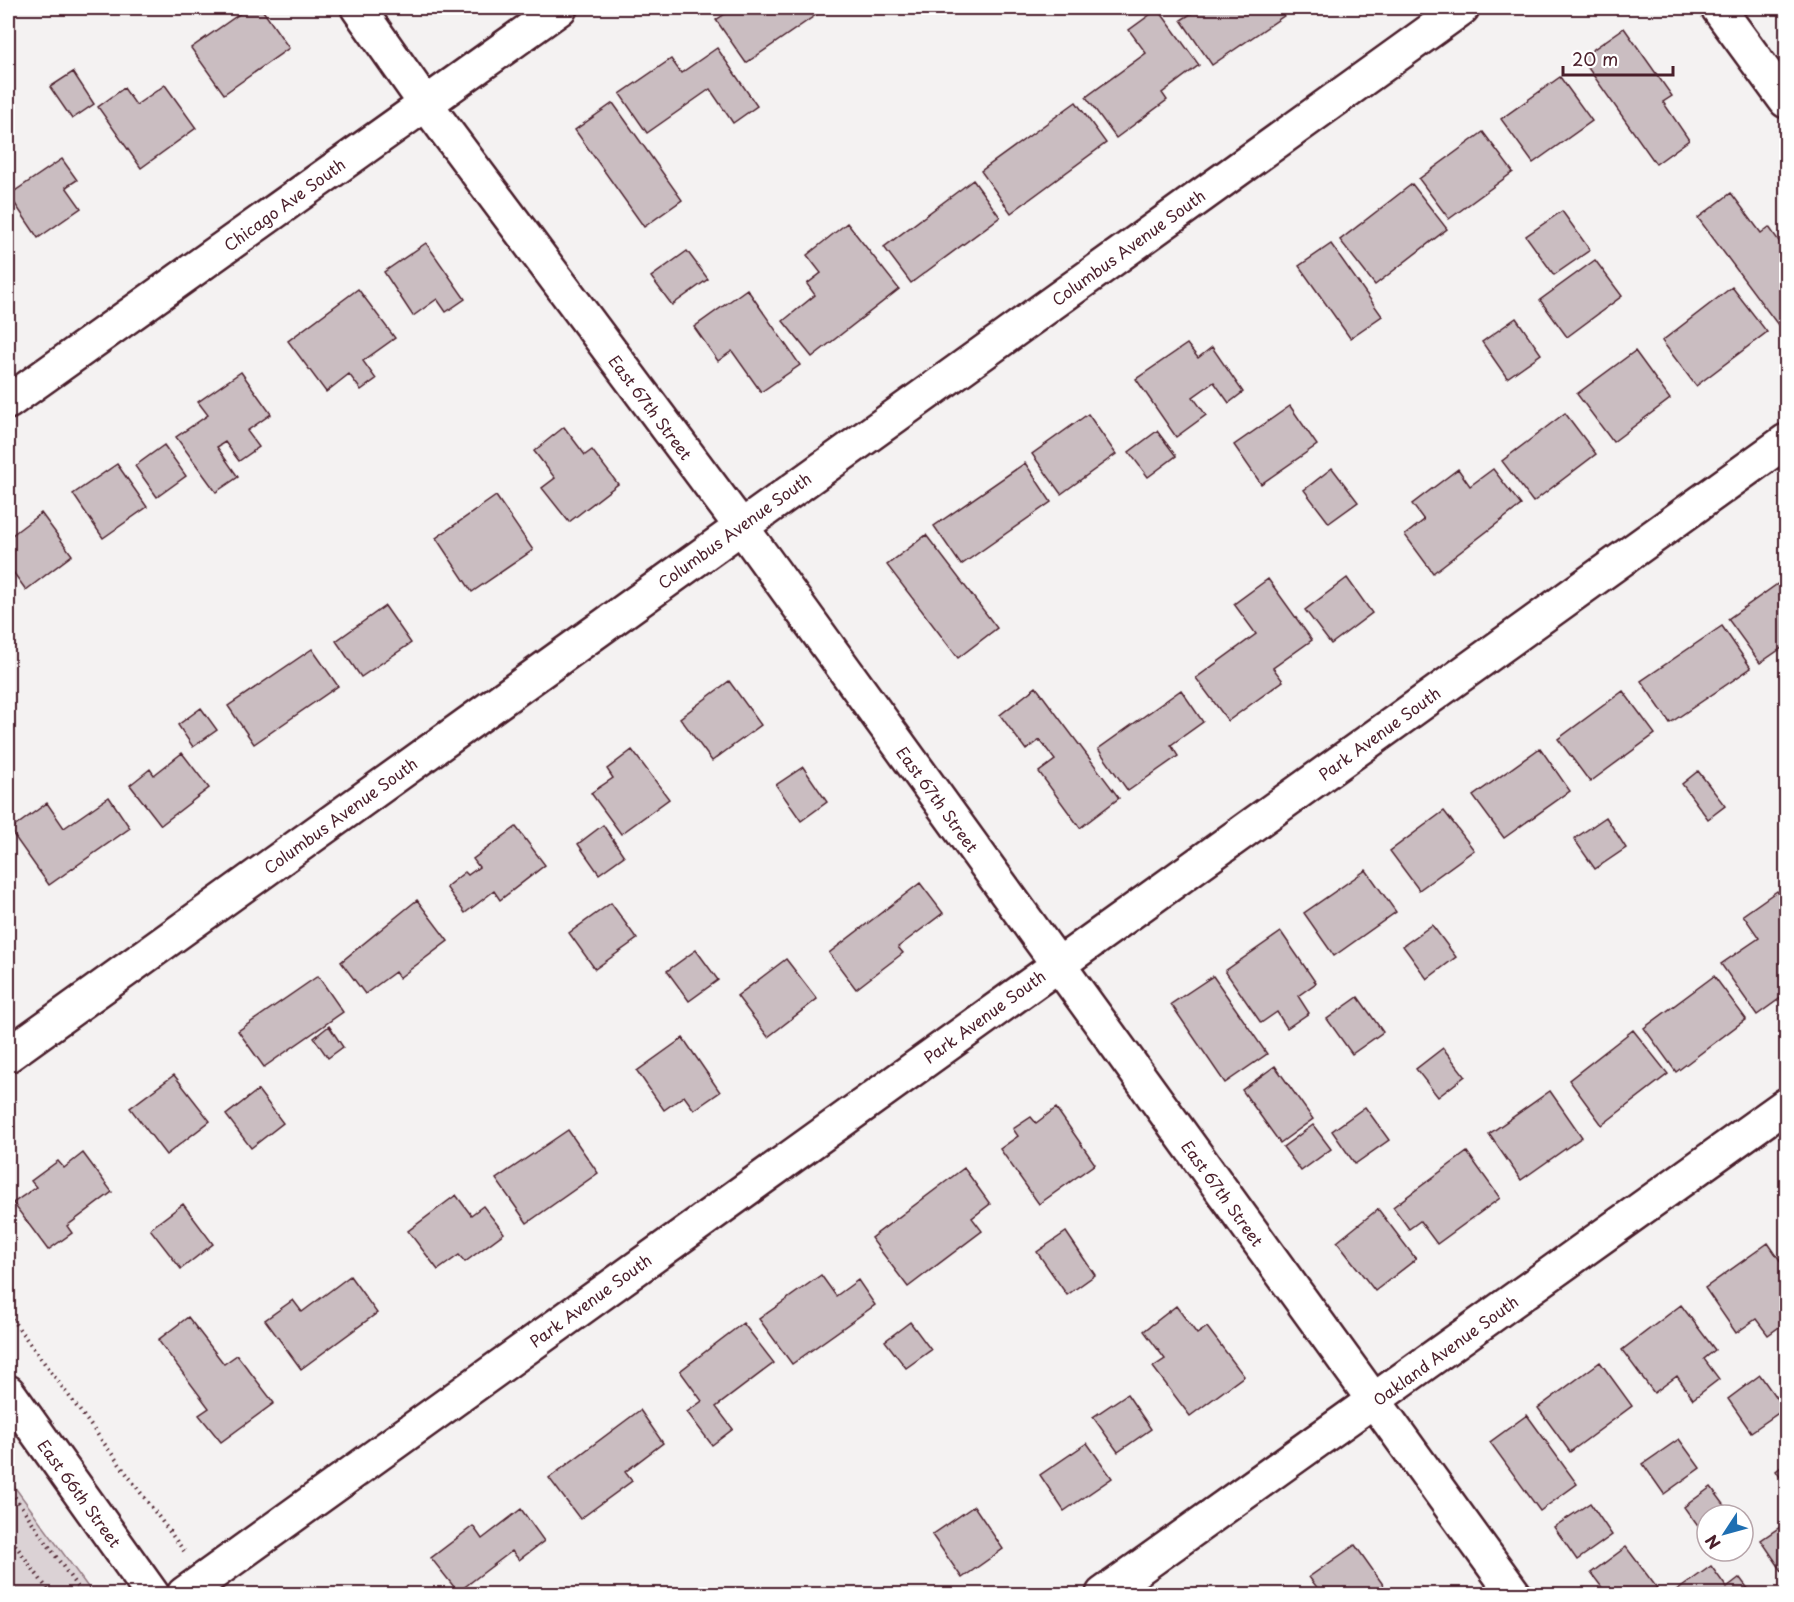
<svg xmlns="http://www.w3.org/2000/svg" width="1794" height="1602" font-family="'Playpen Sans',sans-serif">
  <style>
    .green { fill: #dbd2d5; stroke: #927880; stroke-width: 1.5 }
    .building { fill: #cabdc1; stroke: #4a1f2b; stroke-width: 1.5 }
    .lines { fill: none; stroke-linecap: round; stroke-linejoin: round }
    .street-casing { stroke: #4a1f2b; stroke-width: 38 }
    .secondary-casing { stroke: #4a1f2b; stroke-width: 38 }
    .path { stroke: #4a1f2b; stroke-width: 4; stroke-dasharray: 1.5 4.5; stroke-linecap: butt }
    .street { stroke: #fff; stroke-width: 33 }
    .secondary { stroke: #fff; stroke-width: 33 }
    .labels { text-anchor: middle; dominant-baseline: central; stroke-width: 4.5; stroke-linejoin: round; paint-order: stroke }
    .street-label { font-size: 16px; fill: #4a1f2b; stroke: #fff }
  </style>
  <rect width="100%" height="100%" fill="#f4f2f2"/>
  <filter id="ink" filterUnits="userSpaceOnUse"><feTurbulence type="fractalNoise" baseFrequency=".0167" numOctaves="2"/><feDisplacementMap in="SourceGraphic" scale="12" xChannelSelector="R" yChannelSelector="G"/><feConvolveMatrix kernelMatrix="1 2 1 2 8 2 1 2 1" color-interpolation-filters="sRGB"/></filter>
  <g filter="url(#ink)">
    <path class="green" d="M8 1478 93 1594H8Z"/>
    <path class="building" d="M248 8H261L289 48 224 94 191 48Z
      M734 8H826L746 63 716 20Z
      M1200 8H1284L1288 13 1212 65 1181 20Z
      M1158 9 1199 65 1162 93 1167 100 1116 138 1086 97 1146 53 1129 30Z
      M1624 28 1672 96 1663 102 1689 140 1656 164 1581 58Z
      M717 48 757 106 733 123 710 89 647 133 620 94 671 59 681 73Z
      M73 72 94 104 72 119 50 87Z
      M1560 77 1592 121 1533 163 1501 119Z
      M165 85 196 128 141 168 98 107 124 88 136 105Z
      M1076 102 1106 143 1011 213 981 171Z
      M613 103 682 200 644 227 575 130Z
      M1483 132 1513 172 1449 219 1419 179Z
      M62 159 77 180 66 187 81 208 38 238 9 195Z
      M973 180 1000 217 911 283 884 247Z
      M1412 184 1447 229 1375 285 1340 240Z
      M1731 193 1761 233 1769 227 1786 251V318L1778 325 1698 218Z
      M1562 211 1590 250 1554 275 1526 236Z
      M847 223 899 289 812 357 783 321 815 295 807 284 821 273 807 255Z
      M426 243 465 299 446 312 437 299 413 316 384 272Z
      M1331 244 1382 316 1350 338 1299 266Z
      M687 251 708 279 672 305 651 277Z
      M1595 260 1622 296 1567 337 1540 300Z
      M1732 287 1767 332 1696 386 1662 341Z
      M358 289 395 338 363 361 376 379 361 390 349 374 326 392 288 341Z
      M747 289 800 365 761 392 732 351 718 361 694 327Z
      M1516 318 1541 354 1507 378 1482 342Z
      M1187 344 1198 358 1212 347 1243 392 1229 403 1214 382 1193 397 1206 415 1176 437 1136 379Z
      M1635 351 1670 399 1613 442 1577 394Z
      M241 372 271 414 247 431 259 447 239 461 225 442 217 447 238 477 216 492 176 437 208 415 198 402Z
      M1290 406 1317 445 1261 484 1234 445Z
      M1565 413 1596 454 1533 502 1502 461Z
      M1088 414 1116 454 1061 494 1032 454Z
      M564 427 585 455 592 450 618 484 569 522 542 488 555 478 534 451Z
      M1157 431 1176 456 1148 477 1129 452Z
      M164 445 186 476 157 497 135 466Z
      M1025 463 1051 502 961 565 934 526Z
      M117 464 147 507 103 538 73 494Z
      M1332 468 1358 502 1329 523 1304 490Z
      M1458 469 1470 486 1493 469 1521 505 1433 573 1405 535 1424 520 1412 504Z
      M496 496 533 550 472 592 436 538Z
      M41 513 72 555 26 590 8 565V538Z
      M926 535 997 628 958 658 887 565Z
      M1347 578 1372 613 1331 644 1305 610Z
      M1786 578V645L1760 663 1728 619Z
      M1268 579 1312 640 1273 668 1283 681 1228 721 1196 678 1256 634 1234 604Z
      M385 606 411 643 361 677 336 641Z
      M1722 626 1751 668 1670 723 1641 681Z
      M312 649 338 686 254 744 228 706Z
      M729 681 761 725 712 761 680 718Z
      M1036 687 1119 798 1080 828 1039 772 1055 760 1040 740 1026 750 1000 715Z
      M1181 690 1203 722 1171 745 1178 756 1128 791 1098 749Z
      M1623 691 1655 734 1590 782 1558 739Z
      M201 708 217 730 193 747 178 725Z
      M1540 748 1570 791 1504 838 1473 796Z
      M632 750 669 799 621 834 591 793 613 778 607 769Z
      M182 753 209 788 161 825 130 785 150 769 154 775Z
      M803 767 827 802 801 821 776 785Z
      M1698 771 1725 806 1708 819 1682 784Z
      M109 797 130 828 49 885 10 830 47 803 64 828Z
      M1444 811 1474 850 1419 890 1390 851Z
      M1606 817 1626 848 1595 869 1574 839Z
      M603 825 624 856 599 874 578 844Z
      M516 827 545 865 500 900 494 891 465 913 446 887 465 872 468 875 479 867 473 859Z
      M1366 870 1396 912 1334 956 1304 913Z
      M920 883 943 913 898 947 903 953 856 989 829 953Z
      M1777 891 1786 904V994L1757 1015 1721 964 1759 938 1743 915Z
      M417 900 448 941 399 978 395 972 365 994 341 962Z
      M611 903 637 939 595 969 569 933Z
      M1432 925 1456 957 1427 979 1403 946Z
      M1281 932 1316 983 1298 996 1309 1013 1287 1028 1277 1012 1261 1023 1225 971Z
      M696 950 718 980 689 1001 667 971Z
      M786 959 817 999 768 1037 737 996Z
      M318 976 343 1012 264 1067 238 1031Z
      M1213 976 1267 1054 1225 1083 1171 1004Z
      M1714 976 1746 1019 1676 1072 1644 1028Z
      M1358 997 1383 1032 1352 1054 1327 1019Z
      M329 1026 343 1047 328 1058 314 1038Z
      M1633 1030 1668 1074 1602 1125 1569 1080Z
      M683 1038 720 1092 694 1110 684 1096 664 1110 637 1071Z
      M1443 1048 1465 1076 1438 1097 1416 1069Z
      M1275 1066 1313 1119 1280 1143 1242 1090Z
      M174 1075 210 1121 166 1155 130 1108Z
      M258 1090 283 1123 251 1148 226 1115Z
      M1550 1091 1582 1137 1521 1180 1489 1134Z
      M1365 1107 1389 1140 1355 1164 1332 1131Z
      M1056 1108 1095 1164 1039 1204 1000 1149 1018 1136 1013 1129 1031 1117 1036 1123Z
      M1313 1125 1331 1149 1301 1171 1283 1147Z
      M568 1130 598 1173 527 1223 496 1179Z
      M1467 1152 1500 1198 1437 1244 1420 1221 1409 1229 1393 1207Z
      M83 1153 112 1192 67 1226 72 1233 48 1250 13 1203 36 1187 31 1181 58 1161 64 1168Z
      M964 1168 990 1204 972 1218 982 1231 908 1287 871 1238Z
      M456 1195 471 1215 483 1206 504 1233 465 1262 459 1255 438 1270 408 1231Z
      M183 1204 213 1244 181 1269 150 1229Z
      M1378 1209 1416 1259 1375 1291 1337 1242Z
      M1066 1232 1095 1275 1067 1295 1037 1252Z
      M1768 1243 1786 1269V1298L1781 1302 1786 1310V1322L1768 1335 1756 1319 1736 1333 1705 1288Z
      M821 1275 836 1296 858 1280 875 1305 792 1364 759 1319Z
      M350 1276 377 1313 301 1369 265 1320 293 1300 302 1312Z
      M1681 1305 1715 1350 1704 1359 1719 1379 1693 1399 1677 1376 1654 1393 1622 1350Z
      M1176 1306 1197 1334 1207 1327 1244 1376 1190 1416 1153 1367 1165 1359 1144 1331Z
      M188 1317 224 1364 237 1355 274 1403 221 1442 199 1415 209 1408 158 1340Z
      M910 1322 931 1350 906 1368 885 1341Z
      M743 1323 774 1363 716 1407 733 1429 712 1445 687 1412 702 1401 680 1371Z
      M1600 1362 1632 1406 1570 1452 1538 1408Z
      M1760 1375 1784 1409 1751 1432 1728 1399Z
      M1127 1394 1151 1429 1118 1452 1093 1417Z
      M640 1410 663 1443 625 1472 632 1481 580 1519 549 1478Z
      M1527 1415 1577 1484 1540 1511 1490 1442Z
      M1679 1439 1700 1468 1664 1494 1643 1464Z
      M1087 1443 1112 1478 1064 1511 1040 1475Z
      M1786 1463V1486L1776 1471Z
      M1711 1487 1732 1515H1707L1705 1536 1684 1507Z
      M1590 1503 1612 1535 1577 1560 1554 1527Z
      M974 1506 1003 1549 962 1578 932 1535Z
      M521 1509 544 1541 519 1560 512 1551 458 1592 431 1558 473 1526 482 1539Z
      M1786 1523V1577L1761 1540Z
      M1355 1545 1384 1586 1371 1594H1322L1309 1577Z
      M1626 1547 1657 1588 1647 1594H1607L1591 1573Z
      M1711 1566 1727 1588 1740 1578 1752 1594H1677L1675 1592Z"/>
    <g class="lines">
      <defs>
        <path id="street" d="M358 8 425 103 740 525 1514 1594
          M1718 8 1786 101
          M8 402 560 8
          M8 1055 1462 8
          M184 1594 1786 441
          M1103 1594 1786 1105"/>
        <path id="secondary" d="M8 1392 152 1594"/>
      </defs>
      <use href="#street" class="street-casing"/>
      <use href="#secondary" class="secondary-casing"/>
      <path class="path" d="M8 1314 184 1551
        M8 1487 82 1594
        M8 1535 51 1594"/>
      <use href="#street" class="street"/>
      <use href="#secondary" class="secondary"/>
    </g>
  </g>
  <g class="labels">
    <g class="street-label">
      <text transform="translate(284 204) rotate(-36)">Chicago Ave South</text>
      <text transform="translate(1128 247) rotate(-36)">Columbus Avenue South</text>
      <text transform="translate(651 407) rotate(53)">East 67th Street</text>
      <text transform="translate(734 530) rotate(-36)">Columbus Avenue South</text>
      <text transform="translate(1379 733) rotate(-36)">Park Avenue South</text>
      <text transform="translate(938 799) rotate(54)">East 67th Street</text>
      <text transform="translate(340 815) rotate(-36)">Columbus Avenue South</text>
      <text transform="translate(984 1016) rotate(-36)">Park Avenue South</text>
      <text transform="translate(1223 1193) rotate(54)">East 67th Street</text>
      <text transform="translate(590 1300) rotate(-36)">Park Avenue South</text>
      <text transform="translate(1445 1350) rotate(-36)">Oakland Avenue South</text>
      <text transform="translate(80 1493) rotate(54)">East 66th Street</text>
    </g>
  </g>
  <rect width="1794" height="1602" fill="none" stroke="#fff" stroke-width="30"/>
  <rect x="15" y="15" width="1764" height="1572" fill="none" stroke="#4a1f2b" stroke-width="2" filter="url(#ink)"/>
  <g transform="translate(1725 1533) rotate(234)"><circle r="28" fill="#ffffff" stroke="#b7a5aa" stroke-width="1.5"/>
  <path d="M0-4.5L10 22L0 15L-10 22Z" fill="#1f6fb2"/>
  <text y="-9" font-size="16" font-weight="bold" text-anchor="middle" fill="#4a1f2b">N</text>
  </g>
  <path d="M1563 66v9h110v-9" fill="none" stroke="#4a1f2b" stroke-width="3"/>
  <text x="1572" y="66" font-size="18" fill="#4a1f2b" stroke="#ffffff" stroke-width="4.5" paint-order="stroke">20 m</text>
</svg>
